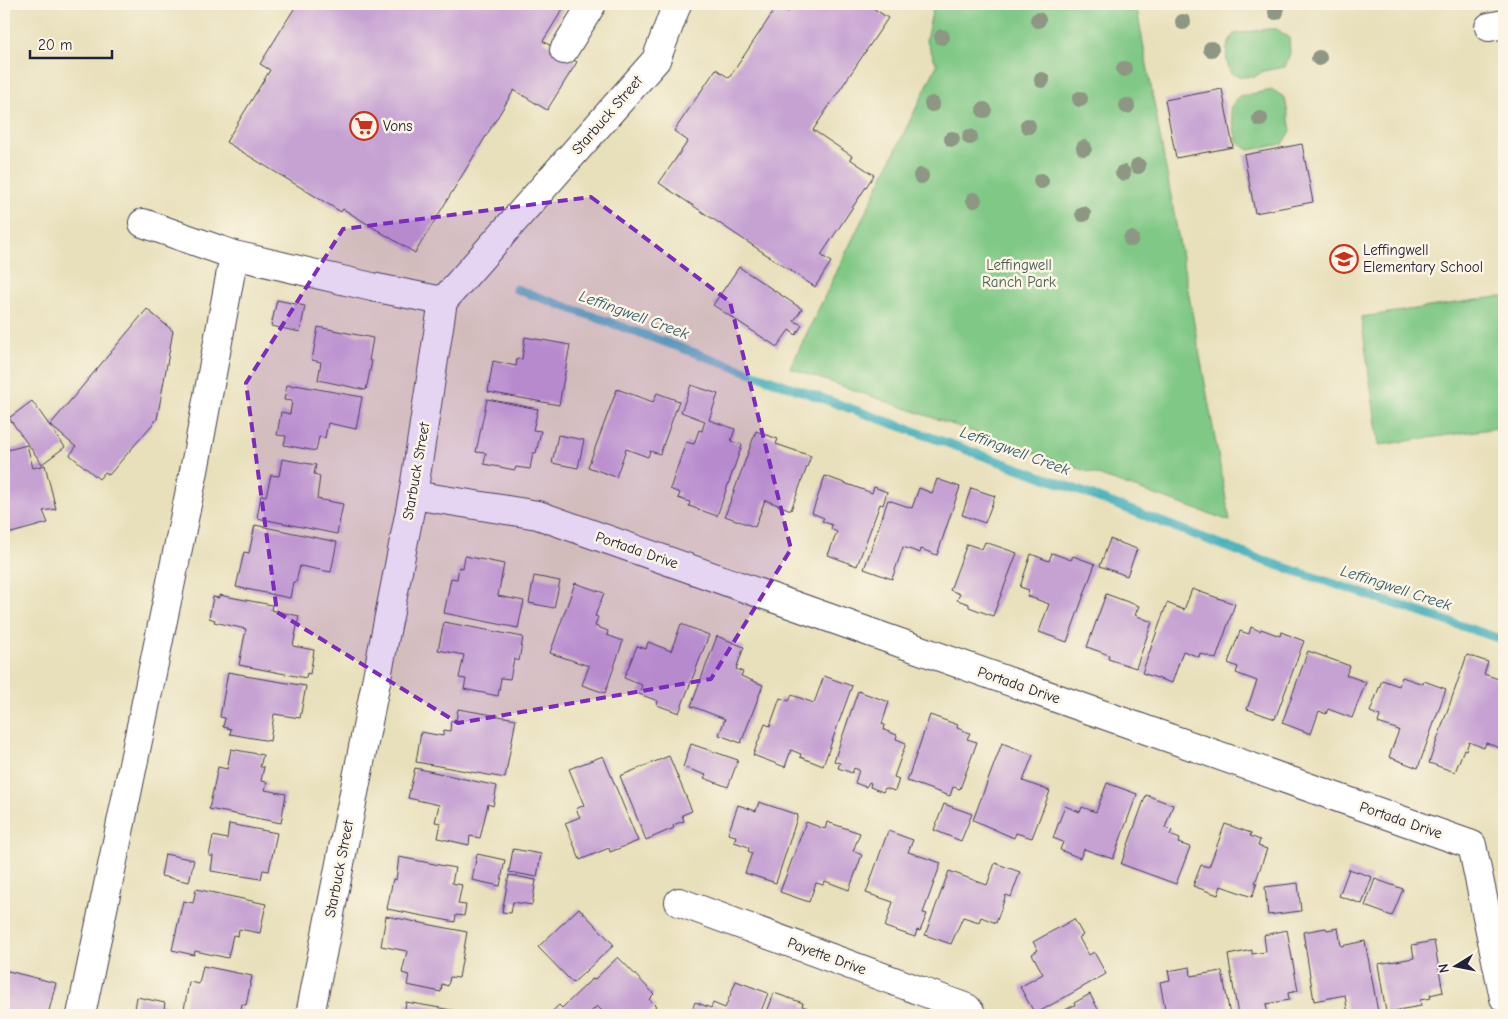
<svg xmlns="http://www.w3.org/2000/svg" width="1508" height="1019" font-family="'Comic Neue',sans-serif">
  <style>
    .green { fill: #7fc885; stroke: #507560 }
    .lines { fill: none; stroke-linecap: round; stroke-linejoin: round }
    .stream { stroke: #3faeba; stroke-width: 9 }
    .building { fill: #c6a2d3 }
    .minor-casing { stroke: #403e4e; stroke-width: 30 }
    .minor { stroke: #fff; stroke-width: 28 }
    .tree { fill: #8d9783 }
    .marked { fill: #7b2cbf; fill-opacity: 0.2; stroke: #7b2cbf; stroke-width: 4; stroke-dasharray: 10 6; stroke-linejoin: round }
    .labels { text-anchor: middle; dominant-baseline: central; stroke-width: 5; stroke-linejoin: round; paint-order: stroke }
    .street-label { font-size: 15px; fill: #22223b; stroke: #fcf5e5 }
    .poi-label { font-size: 15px; fill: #22223b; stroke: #fcf5e5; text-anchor: start }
    .park-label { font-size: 15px; fill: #435c55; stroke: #fcf5e5 }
    .water-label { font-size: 16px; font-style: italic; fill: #2e5a6e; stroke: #fcf5e5 }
  </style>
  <rect width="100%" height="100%" fill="#fcf5e5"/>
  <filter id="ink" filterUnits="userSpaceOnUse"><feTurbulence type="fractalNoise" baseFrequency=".02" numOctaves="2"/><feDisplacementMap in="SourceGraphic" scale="10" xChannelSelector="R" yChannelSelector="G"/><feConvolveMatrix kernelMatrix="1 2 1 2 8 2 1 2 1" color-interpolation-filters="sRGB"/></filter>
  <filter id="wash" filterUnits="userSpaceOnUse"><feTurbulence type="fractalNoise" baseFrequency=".0096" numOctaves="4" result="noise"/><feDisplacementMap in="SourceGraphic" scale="20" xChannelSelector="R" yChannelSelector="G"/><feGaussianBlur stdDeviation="1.12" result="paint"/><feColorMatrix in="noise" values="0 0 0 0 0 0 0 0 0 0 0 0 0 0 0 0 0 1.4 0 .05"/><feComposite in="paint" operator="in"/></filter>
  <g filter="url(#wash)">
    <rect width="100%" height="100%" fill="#e8e0bb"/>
    <path class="green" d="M934 4H1136L1230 521 790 368 937 65 926 40Z
      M1268 29H1277L1289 38 1290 53 1285 67 1263 71 1256 76 1242 77 1231 74C1225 60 1224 47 1234 34Z
      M1273 90 1285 98 1291 131 1283 144 1249 150 1237 142 1230 108 1239 96Z
      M1504 296V427L1379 445 1361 317Z"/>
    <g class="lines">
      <path class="stream" d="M516 289 1062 484 1256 558 1504 640"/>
    </g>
    <g id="blocks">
      <path class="building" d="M297 4H566L543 41 577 62 547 110 514 90 415 253 343 209 341 212 226 142 270 70 260 64Z
        M794 4H867L888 18 813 130 852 156 850 159 874 175 821 255 831 262 815 287 659 183 688 141 674 131 716 69 729 78 778 5 788 12Z
        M1222 89 1233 147 1176 158 1165 100Z
        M1302 144 1313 202 1255 213 1244 155Z
        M739 267 802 309 794 321 802 325 796 335 789 330 777 347 713 305Z
        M277 300 305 306 300 332 271 326Z
        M147 309 173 331 157 419 109 475 105 472 99 479 70 455 76 447 50 425Z
        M318 327 373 338 369 361H372L366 390 318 380 321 362 312 360Z
        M525 337 570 345 559 405 488 392 493 361 516 366 517 359H522Z
        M287 385 295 386V385L362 397 356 429 328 423 325 438 319 437 316 451 284 445 286 436 277 435 281 412 290 414 292 401 284 400Z
        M691 385 718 394 709 420 735 429 731 441 742 445 717 516 689 506 690 502 678 498 680 493 670 489 686 442 694 444 699 430 702 431 705 421 681 412Z
        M617 389 653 402 657 393 679 401 660 454 650 451 648 457 626 449 616 477 588 467Z
        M487 399 538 409 533 430 541 431 536 453H533L530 469 516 467 515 470 484 464 486 453 476 452Z
        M32 401 65 447 42 464 9 418Z
        M756 431 778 439 776 444 811 456 791 510 765 500 755 527 725 516Z
        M558 435 584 440 578 468 552 463Z
        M27 445 33 468 45 465 56 509 43 511 48 523 4 535V451Z
        M282 459 316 465 314 474 320 476 317 499 343 504 337 534 257 518 261 495 266 496 271 475 279 476Z
        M825 476 872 493 874 487 887 492 883 505 880 504 857 566 828 555 837 532 831 529 832 525 822 521 824 518 812 513Z
        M937 479 960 487 937 555 921 549 920 553 903 547 892 579 864 569 888 500 912 508 919 488 932 493Z
        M971 488 995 496 985 523 962 515Z
        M255 525 337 542 331 572 300 566 296 582H293L290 598 236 587 244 552 249 553Z
        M1110 539 1137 549 1127 576 1100 566Z
        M985 542 1017 553 993 616 969 607V604L957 600 960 594 950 590 967 544 982 549Z
        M1052 553 1071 560 1073 556 1095 564 1067 642 1039 632 1049 604 1027 596 1029 590 1020 587 1031 554 1049 561Z
        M465 556 504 564 498 596 524 601 518 628 444 613 451 578 457 579 459 567 463 568Z
        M534 576 560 581 554 608 529 603Z
        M575 583 604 593 595 616 598 617 595 626 608 631 607 635 623 641 605 693 582 685 589 666 550 653Z
        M1192 589 1235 604 1216 659 1200 653 1199 657 1183 651 1172 683 1142 673 1167 603 1184 610Z
        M1106 594 1139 606 1135 615 1152 622 1136 668 1108 659 1109 655 1087 647Z
        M219 595 272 605 271 610 299 616 293 646 314 650 310 674 307 673 306 678 239 665 246 629 214 622 215 620 209 618 213 597 219 598Z
        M444 622 523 637 519 661 514 659 510 679 501 678 498 696 464 689 466 679 459 678 464 655 438 650Z
        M681 624 709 635 679 713 657 705 658 701 639 694 642 685 624 678 637 646 646 649 648 642 671 651Z
        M1251 627 1260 631 1261 629 1280 636 1281 632 1304 641 1275 719 1247 709 1257 681 1236 673 1238 667 1228 663 1240 631 1249 634Z
        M717 636 744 647 736 669 743 672 741 676 763 685 741 743 719 735 725 719 691 706Z
        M1308 651 1350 666 1346 675 1366 682 1352 718 1328 709 1326 714 1319 711 1311 734 1282 723Z
        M1467 655 1488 662 1484 674 1504 681V737L1500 748 1486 743 1484 748 1469 742 1466 750 1464 749 1455 772 1429 763Z
        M228 672 245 675V676L306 686 300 718 274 714 270 741 230 734 231 729 223 727 225 718 220 717Z
        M824 676 852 686 823 766 800 757 801 754 791 750 785 767 753 755 765 724 770 726 780 698 789 701 792 695 814 703Z
        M1402 677 1423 684 1424 681 1446 689 1418 768 1389 757 1399 730 1378 723 1380 716 1370 712 1382 680 1399 686Z
        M858 691 889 702 882 724 885 725 884 730 897 735 896 739 906 743 894 777 899 779 895 791 885 788 883 792 870 787 871 783 869 782 866 787 855 783 859 770 854 768 852 773 838 768 840 763 834 761Z
        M458 709 516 719 505 778 416 762 421 732 443 736 444 730 450 731 451 720 456 721Z
        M930 715 958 725 957 728 970 733 967 739 977 742 960 789 953 787 950 796 907 781Z
        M1002 743 1033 755 1023 781 1050 791 1032 838 1016 833 1014 838 973 820Z
        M691 744 738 760 728 787 704 778 706 775 683 767Z
        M231 749 263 755 260 767H264L261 781 267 782 265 790 286 794 281 823 209 809 218 767 227 769Z
        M603 756 638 841 610 852 609 848 580 860 565 823 580 817 576 809 584 805 569 769Z
        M669 756 692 811 682 815 684 821 673 825 674 828 646 840 620 776Z
        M415 768 497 786 493 806 488 804 480 838 470 836 469 845 438 838 441 823 435 822 439 805 408 798Z
        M1107 783 1137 794 1113 859 1084 849 1080 858 1060 850 1063 842 1053 838 1065 806 1080 812 1082 807 1096 812Z
        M1146 795 1173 805 1165 828 1172 830 1170 835 1180 839 1178 843 1190 847 1176 884 1121 864Z
        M759 802 798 815 776 883 745 873 752 853 748 851 749 847 734 842 736 836 728 834 738 805 756 811Z
        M944 804 972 814 961 841 934 830Z
        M806 822 825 829 827 822 860 833 853 851 862 855 849 890 825 881 823 885 816 883 809 902 780 892Z
        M229 824 277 833 269 871 263 870 261 879 211 871 213 856H209L213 836 227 839Z
        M1225 824 1251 833 1250 836 1260 840 1258 846 1267 849 1255 883H1257L1252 897 1221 886 1218 895 1193 886 1201 865 1209 867Z
        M888 831 913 840 908 852 941 863 923 913 927 914 920 931 917 930 915 937 885 927 893 902 866 893Z
        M513 849 541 854 537 877 509 872Z
        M165 854 194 860 189 882 161 876Z
        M477 854 505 860 500 886 472 880Z
        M399 857 455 868 452 883 462 885 458 904 466 905 464 916 456 915 455 922 387 909 393 879 396 880Z
        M995 863 1020 872 1011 897 1006 895 996 923 981 917 979 922 963 917 951 944 925 935 949 871 987 885Z
        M1349 869 1372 877 1362 904 1339 896Z
        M509 875 536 880 532 905 513 902 511 913 502 912Z
        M1375 879 1403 889 1392 916 1365 906Z
        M1298 883 1301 911 1268 915 1265 887Z
        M196 889 266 904 260 933 239 929 238 936 233 935 228 958 195 951 194 955 172 950 183 901 193 903Z
        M579 908 614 945 573 983 538 947Z
        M386 916 467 932 459 978 450 977 448 986 442 984 441 992 407 985 409 975 402 973 407 951 381 946Z
        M1074 919 1083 935 1079 938 1089 955 1094 952 1106 974 1035 1014 1020 987 1043 974 1032 954 1038 950 1033 942Z
        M1326 928 1327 930 1338 928 1341 946 1365 941 1378 1012 1369 1015H1348L1345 995 1314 1001 1303 932Z
        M1287 930 1298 991 1288 993 1289 1000 1266 1004 1268 1015H1238L1228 955 1252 950V954L1266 952 1264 935Z
        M1434 941 1443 992 1430 995 1431 998 1420 1000 1421 1006 1386 1012 1378 964 1414 958 1412 945Z
        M618 957 654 994 649 999 656 1006 647 1015H606L597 1006 588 1015H548L559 1005 562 1008 592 979 594 980Z
        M203 966 252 976 246 1005 242 1004 240 1015H183L189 982 199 984Z
        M1190 967 1191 976 1222 971 1230 1015H1182L1181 1011 1166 1014 1160 982 1170 980 1168 971Z
        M4 970 56 983 48 1015H4Z
        M736 981 768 993 760 1014 759 1013 758 1015H690L695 1002 711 1008 713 1003 725 1008Z
        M774 993 803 1003 802 1006 812 1010 811 1015H766Z
        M1090 994 1101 1015H1054L1075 1005 1074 1003Z
        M137 997 165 1003 163 1015H134Z
        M406 1002 457 1011 456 1015H404Z"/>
    </g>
  </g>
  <g filter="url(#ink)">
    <use href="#blocks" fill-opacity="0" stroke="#403e4e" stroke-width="1"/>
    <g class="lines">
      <defs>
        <path id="minor" d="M1489 27 1504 24
          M564 50 592 4
          M143 223 234 255 372 287 443 301
          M413 495 538 515 1472 845 1504 998
          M679 902 967 1008 972 1015
          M81 1015 194 471 234 255
          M310 1015 413 495 443 301 656 60 677 4"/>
      </defs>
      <use href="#minor" class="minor-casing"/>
      <use href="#minor" class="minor"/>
    </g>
    <g class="tree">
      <circle cx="1276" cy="12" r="8"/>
      <circle cx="1038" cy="20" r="8"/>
      <circle cx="1183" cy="22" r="8"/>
      <circle cx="942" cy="37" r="8"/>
      <circle cx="1211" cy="49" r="8"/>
      <circle cx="1319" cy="58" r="8"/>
      <circle cx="1124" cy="69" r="8"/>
      <circle cx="1042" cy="80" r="8"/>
      <circle cx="1080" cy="99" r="8"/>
      <circle cx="932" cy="104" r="8"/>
      <circle cx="1127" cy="106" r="8"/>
      <circle cx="984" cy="110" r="8"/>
      <circle cx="1260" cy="119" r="8"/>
      <circle cx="1028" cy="126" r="8"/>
      <circle cx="970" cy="137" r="8"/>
      <circle cx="952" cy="139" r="8"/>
      <circle cx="1084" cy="148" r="8"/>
      <circle cx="1138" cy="166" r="8"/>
      <circle cx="1123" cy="173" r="8"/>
      <circle cx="921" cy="176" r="8"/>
      <circle cx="1041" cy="181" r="8"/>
      <circle cx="974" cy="200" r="8"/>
      <circle cx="1083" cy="214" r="8"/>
      <circle cx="1131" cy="239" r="8"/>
    </g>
  </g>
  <path class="marked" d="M591 197 730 302 791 549 711 679 458 723 277 612 246 383 343 229Z"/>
  <defs>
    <symbol id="supermarket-ring" viewBox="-11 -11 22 22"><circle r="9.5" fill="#fcf5e5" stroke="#c8321e" stroke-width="1.5"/><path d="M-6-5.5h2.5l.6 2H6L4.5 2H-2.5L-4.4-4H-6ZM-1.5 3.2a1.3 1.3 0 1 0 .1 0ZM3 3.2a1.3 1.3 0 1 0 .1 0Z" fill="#c8321e"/></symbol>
    <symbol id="school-ring" viewBox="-11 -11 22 22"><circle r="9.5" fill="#fcf5e5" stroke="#c8321e" stroke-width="1.5"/><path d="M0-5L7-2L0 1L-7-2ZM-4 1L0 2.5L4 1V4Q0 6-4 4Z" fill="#c8321e"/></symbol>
  </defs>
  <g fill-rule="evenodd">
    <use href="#supermarket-ring" x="348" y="110" width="32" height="32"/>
    <use href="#school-ring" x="1328" y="243" width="32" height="32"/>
  </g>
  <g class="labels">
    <g class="street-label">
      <text transform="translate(607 115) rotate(-49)">Starbuck Street</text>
      <text transform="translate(416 471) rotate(-80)">Starbuck Street</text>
      <text transform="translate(637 550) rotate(19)">Portada Drive</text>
      <text transform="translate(1019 685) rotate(19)">Portada Drive</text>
      <text transform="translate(1401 820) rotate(19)">Portada Drive</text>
      <text transform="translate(339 869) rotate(-79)">Starbuck Street</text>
      <text transform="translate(827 956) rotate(20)">Payette Drive</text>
    </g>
    <g class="poi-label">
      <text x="383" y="126">Vons</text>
      <text x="1363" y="250">Leffingwell<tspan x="1363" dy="17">Elementary School</tspan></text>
    </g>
    <g class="park-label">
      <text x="1019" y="265">Leffingwell<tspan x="1019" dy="17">Ranch Park</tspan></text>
    </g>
    <g class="water-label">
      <text transform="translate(634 315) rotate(20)">Leffingwell Creek</text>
      <text transform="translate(1015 451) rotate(20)">Leffingwell Creek</text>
      <text transform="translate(1396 588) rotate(18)">Leffingwell Creek</text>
    </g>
  </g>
  <rect width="1508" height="1019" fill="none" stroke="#fcf5e5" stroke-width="20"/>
  <g transform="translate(1456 966) rotate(260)" stroke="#fcf5e5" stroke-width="4" paint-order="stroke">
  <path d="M0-4L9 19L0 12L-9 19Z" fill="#22223b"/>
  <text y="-8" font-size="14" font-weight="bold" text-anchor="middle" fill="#22223b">N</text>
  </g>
  <path d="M30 50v8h82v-8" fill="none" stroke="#22223b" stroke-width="2.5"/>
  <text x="38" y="50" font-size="15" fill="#22223b" stroke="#fcf5e5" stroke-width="4" paint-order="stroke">20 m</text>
</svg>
